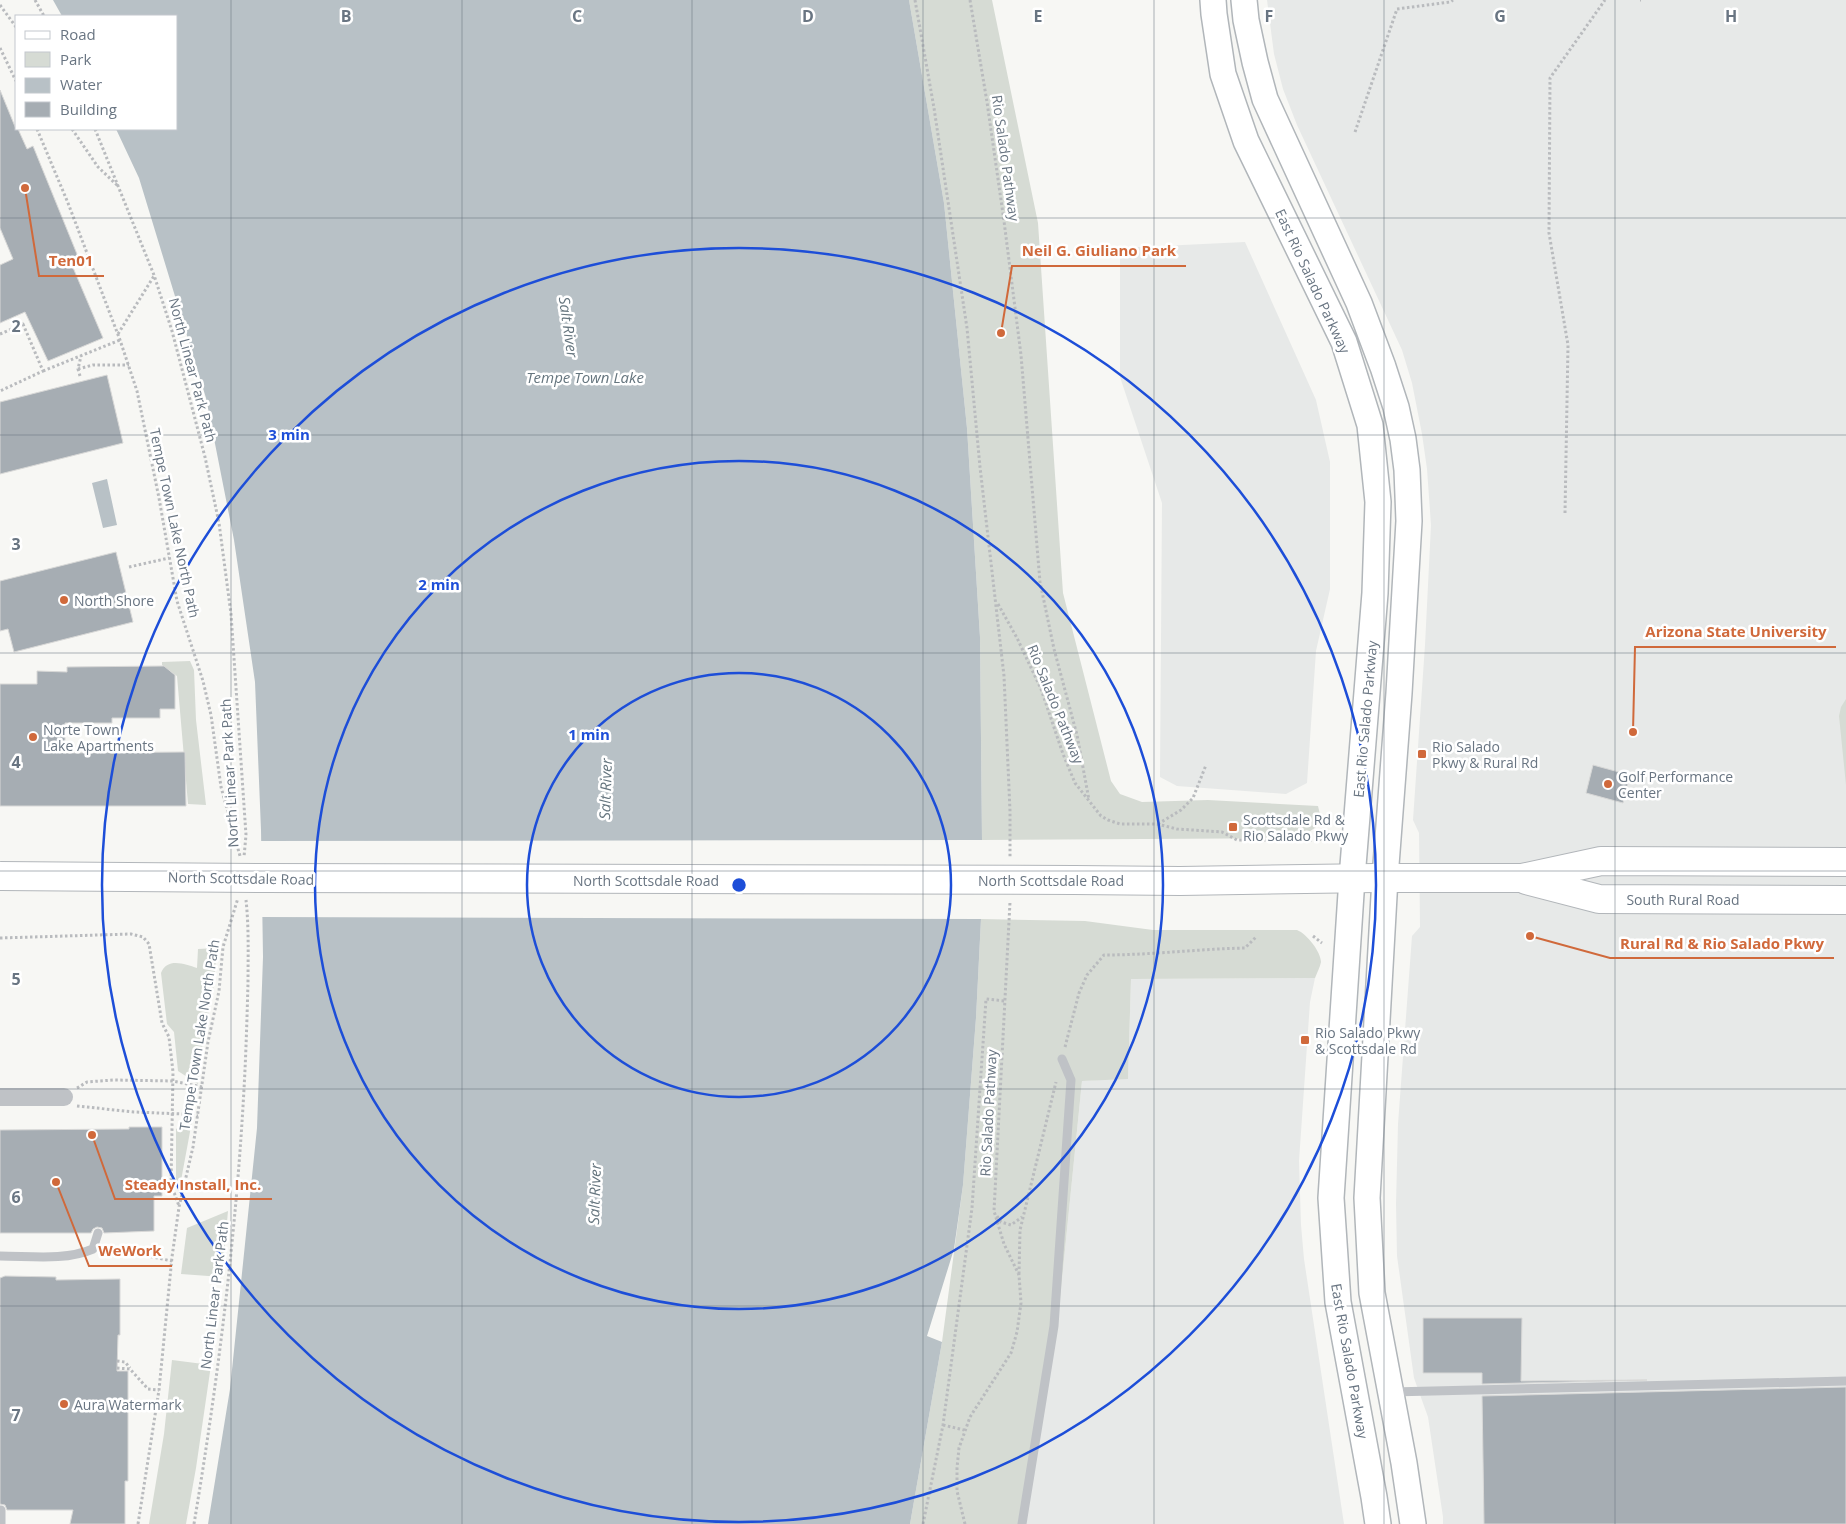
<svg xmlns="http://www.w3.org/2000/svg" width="1846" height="1524" font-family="'Open Sans',sans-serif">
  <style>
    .built { fill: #e7e9e8 }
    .green { fill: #d6dbd4 }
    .water { fill: #b8c1c6 }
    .pier { fill: #f7f7f4 }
    .building { fill: #a6adb3; stroke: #d8d8d7 }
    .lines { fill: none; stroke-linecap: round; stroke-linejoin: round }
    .secondary-casing { stroke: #b1b6ba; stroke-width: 28 }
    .primary-casing { stroke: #b2b6ba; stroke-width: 30 }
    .path { stroke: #b9bbbe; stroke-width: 3; stroke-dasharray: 2.5 2.5; stroke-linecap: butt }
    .service { stroke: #bfc2c6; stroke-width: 9 }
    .minor { stroke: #bfc2c6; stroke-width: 18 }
    .secondary { stroke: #fff; stroke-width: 25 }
    .primary { stroke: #fff; stroke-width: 28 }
    .primary-bridge-casing { stroke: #b2b6ba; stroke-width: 30; stroke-linecap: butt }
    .primary-bridge { stroke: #fff; stroke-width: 28 }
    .grid { fill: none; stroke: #697582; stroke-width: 1; stroke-opacity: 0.55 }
    .ring { fill: none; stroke: #1d4ed8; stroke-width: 2.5 }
    .poi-dot { fill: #d0693b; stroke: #fff; stroke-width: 2 }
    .labels { text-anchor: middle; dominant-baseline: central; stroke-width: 5; stroke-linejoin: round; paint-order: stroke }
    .street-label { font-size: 14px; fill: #697582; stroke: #fff }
    .poi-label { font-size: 14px; fill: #697582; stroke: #fff; text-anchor: start }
    .water-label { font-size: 15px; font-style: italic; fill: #65757e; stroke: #fff }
    .grid-label { font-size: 16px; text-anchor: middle; font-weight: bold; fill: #697582; stroke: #fff; stroke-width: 5; stroke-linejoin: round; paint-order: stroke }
    .centre { fill: #1d4ed8; stroke: #fff; stroke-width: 2.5 }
    .ring-label { font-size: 15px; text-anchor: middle; font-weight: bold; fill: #1d4ed8; stroke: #fff; stroke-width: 5; stroke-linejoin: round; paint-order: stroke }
    .leader { fill: none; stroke: #d0693b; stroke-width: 2 }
    .callout-dot { fill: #d0693b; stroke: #fff; stroke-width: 2 }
    .callout-label { font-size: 15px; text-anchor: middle; font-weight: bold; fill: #d0693b; stroke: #fff; stroke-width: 5; stroke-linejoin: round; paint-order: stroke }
  </style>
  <rect width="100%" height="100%" fill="#f7f7f4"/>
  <path class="built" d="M1267 0H1846V1524H1443V1517L1428 1417 1414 1378 1397 1256 1396 1204 1398 1124 1412 936 1420 927 1419 833 1413 820 1425 645 1431 525 1427 469 1422 434 1412 383 1402 350 1297 125 1283 89 1274 54Z
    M1245 242 1316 400 1330 462V589L1316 651 1307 783 1286 794 1177 786 1160 777 1162 503 1120 377V248Z
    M1315 978 1310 1002 1299 1161 1301 1225 1304 1259 1344 1524H1018L1057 1329 1082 1081 1128 1078 1131 979Z"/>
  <path class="green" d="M909 0H992L1038 223 1063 593 1111 781 1120 794 1142 802 1208 800 1318 806 1322 823 1300 838 982 840 980 637 967 428 944 203Z
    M190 661 194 670 196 720 206 805 188 804 177 676 162 665V662Z
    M1846 699V785L1839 716 1841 707Z
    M981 919 1085 921 1153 930H1297C1307 934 1321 952 1321 962 1320 967 1317 973 1315 978L1131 979 1128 1079 1082 1081 1057 1329 1018 1524H910L942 1342 963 1185 976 1018Z
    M217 948 213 992 203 1040 198 1084 178 1071 174 1032 167 1024 161 973C167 957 185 964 197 968L198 949Z
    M192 1121 180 1186 176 1182V1129Z
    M228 1211 222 1277 181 1274 187 1228Z
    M172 1360 211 1365 196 1468 186 1524H149L164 1434Z"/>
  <path class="water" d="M53 0H909L944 203 967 428 980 637 982 840 981 919 976 1018 963 1185 954 1249 927 1336 942 1342 910 1524H208L230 1389 257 1128 263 957 261 830 255 682 234 540 206 398 139 178 116 129H176V16H62Z
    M107 479 117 525 103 528 92 483Z"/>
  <path class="pier" d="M985 840 983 919 260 917 259 841Z"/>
  <path class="building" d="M0 90 16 129H18L27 149 33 146 79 259 71 263 103 338 48 361 25 312 0 323V265L13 259 0 228Z
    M107 375 123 443 0 474V402Z
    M116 552 133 622 14 652 8 629 0 631V581Z
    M164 666 175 675V709H160V718H112V723H65V753L185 752 186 806H0V684H37V671L67 672V667Z
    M1593 765 1630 775 1623 803 1586 793Z
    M129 1127H162V1196H154V1231L104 1233 102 1228 97 1227 93 1229 91 1233H0V1130L129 1129Z
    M5 1276 56 1277V1280L120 1279V1335H118L117 1371H128V1481H125V1524H70L73 1510H7L5 1505 0 1504V1278Z
    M1423 1318H1522L1521 1381 1647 1380 1482 1384V1373H1423Z
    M1846 1387V1524H1484L1482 1396Z"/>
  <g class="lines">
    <defs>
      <path id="secondary" d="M1213 0 1214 14 1223 74 1246 141 1344 342 1370 425 1378 502 1375 593 1352 878 1331 1198 1338 1302 1374 1497 1378 1524
        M1244 0 1246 20 1255 62 1265 99 1359 303 1383 367 1396 407 1403 439 1407 470 1409 521 1399 693 1385 878 1367 1198 1372 1293 1404 1463 1413 1524"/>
      <path id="primary" d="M1074 880 1180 881 1375 878H1522L1601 861 1846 862
        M1526 880 1599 899 1846 900"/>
    </defs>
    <use href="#secondary" class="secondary-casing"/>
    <use href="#primary" class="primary-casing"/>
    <path class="path" d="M35 0 44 16
      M915 0 934 108 967 328 980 467 1004 676 1010 811V858
      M970 0 987 102 1004 221 1021 355 1040 582 1054 649 1077 735 1089 800
      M1640 0H1641
      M0 5 16 27
      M0 48 16 81
      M37 129 68 203 120 340 137 391 159 498 177 601 203 681 211 715 221 787 240 856
      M72 129 98 167 119 187
      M95 129 154 275 172 331 205 457 219 523 231 614 246 835 244 857
      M1355 132 1397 9 1450 2 1453 0
      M0 334 23 324 43 371 0 391
      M118 334 154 276
      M78 369 93 365H129
      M43 371 120 340
      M80 376 78 369 81 356
      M1565 513 1568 345 1549 233 1550 78 1605 0
      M129 567 169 558
      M998 604 1017 638 1041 689 1063 754 1075 783 1101 816 1108 820 1120 824H1157L1177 829 1222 832 1237 840H1319L1327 836
      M1158 824 1181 810 1193 798 1206 765
      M1313 936 1322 943
      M0 938 131 934 143 937 149 944 162 1023 169 1037 173 1072 171 1184 179 1206
      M1065 1047 1079 993 1087 975 1104 955C1151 955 1198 949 1245 948L1256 937
      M77 1088 87 1082 113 1080 173 1081 202 1087
      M77 1106 134 1112 183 1114 198 1116
      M997 1216 1001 1222 1011 1225 1022 1217
      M106 1250 128 1252 172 1261
      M1019 1274 1020 1230 1056 1082
      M117 1361 125 1362 130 1368
      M117 1368 130 1369 148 1389 159 1390
      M943 1425 964 1430
      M138 1524 159 1390 172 1257 179 1207 193 1147 208 1042 219 991 223 947 238 898
      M194 1524C218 1380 236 1235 244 1089 246 1054 247 1018 248 983 248 955 249 928 246 900
      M923 1524 943 1425 972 1208 986 999 1005 1001
      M965 1524 957 1491V1468L959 1448 970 1417 1011 1353 1017 1332 1021 1303 1019 1275 1004 1244 994 1211 1010 902"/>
    <path class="service" d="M0 1256C30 1256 65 1261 93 1249L98 1233
      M1391 1392 1846 1381
      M1 1510V1524
      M1022 1524 1054 1326 1071 1080 1062 1059"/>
    <path class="minor" d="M0 1097H64"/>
    <use href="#secondary" class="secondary"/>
    <use href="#primary" class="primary"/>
    <defs>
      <path id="primary-bridge" d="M0 876 261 878 1074 880"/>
    </defs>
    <use href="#primary-bridge" class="primary-bridge-casing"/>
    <use href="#primary-bridge" class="primary-bridge"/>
  </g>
  <path class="grid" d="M231 0V1524M462 0V1524M692 0V1524M923 0V1524M1154 0V1524M1384 0V1524M1615 0V1524M0 218H1846M0 435H1846M0 653H1846M0 871H1846M0 1089H1846M0 1306H1846"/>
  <g class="ring">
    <circle cx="739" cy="885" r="212"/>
    <circle cx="739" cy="885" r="424"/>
    <circle cx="739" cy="885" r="637"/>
  </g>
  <g class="poi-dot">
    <circle cx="64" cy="600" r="5"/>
    <circle cx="33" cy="737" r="5"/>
    <rect x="1417" y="749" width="10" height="10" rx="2.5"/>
    <circle cx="1608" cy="784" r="5"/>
    <rect x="1228" y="822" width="10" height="10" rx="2.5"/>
    <rect x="1300" y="1035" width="10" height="10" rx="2.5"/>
    <circle cx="64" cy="1404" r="5"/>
  </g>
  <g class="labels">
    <g class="street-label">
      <text transform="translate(1006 158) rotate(82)">Rio Salado Pathway</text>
      <text transform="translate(1313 281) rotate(65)">East Rio Salado Parkway</text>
      <text transform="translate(193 370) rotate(75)">North Linear Park Path</text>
      <text transform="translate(175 523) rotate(78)">Tempe Town Lake North Path</text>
      <text transform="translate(1056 704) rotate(68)">Rio Salado Pathway</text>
      <text transform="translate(1365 719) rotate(-85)">East Rio Salado Parkway</text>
      <text transform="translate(229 773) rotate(-93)">North Linear Park Path</text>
      <text transform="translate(241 878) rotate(1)">North Scottsdale Road</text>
      <text x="646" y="880">North Scottsdale Road</text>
      <text x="1051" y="880">North Scottsdale Road</text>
      <text x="1683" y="899">South Rural Road</text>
      <text transform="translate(199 1035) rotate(-81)">Tempe Town Lake North Path</text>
      <text transform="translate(988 1113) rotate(-87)">Rio Salado Pathway</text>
      <text transform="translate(214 1295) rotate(-83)">North Linear Park Path</text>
      <text transform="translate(1350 1361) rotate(80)">East Rio Salado Parkway</text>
    </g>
    <g class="poi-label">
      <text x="74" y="600">North Shore</text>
      <text x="43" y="729">Norte Town<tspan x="43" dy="16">Lake Apartments</tspan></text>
      <text x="1432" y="746">Rio Salado<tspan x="1432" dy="16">Pkwy &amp; Rural Rd</tspan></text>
      <text x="1618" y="776">Golf Performance<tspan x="1618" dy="16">Center</tspan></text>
      <text x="1243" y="819">Scottsdale Rd &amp;<tspan x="1243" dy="16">Rio Salado Pkwy</tspan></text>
      <text x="1315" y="1032">Rio Salado Pkwy<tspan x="1315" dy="16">&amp; Scottsdale Rd</tspan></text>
      <text x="74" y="1404">Aura Watermark</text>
    </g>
    <g class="water-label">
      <text transform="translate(569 327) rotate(82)">Salt River</text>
      <text x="585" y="377">Tempe Town Lake</text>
      <text transform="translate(605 789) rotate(-88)">Salt River</text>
      <text transform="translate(594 1194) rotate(-88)">Salt River</text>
    </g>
  </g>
  <g class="grid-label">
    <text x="346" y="22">B</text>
    <text x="577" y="22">C</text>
    <text x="808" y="22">D</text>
    <text x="1038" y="22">E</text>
    <text x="1269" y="22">F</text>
    <text x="1500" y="22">G</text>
    <text x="1731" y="22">H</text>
    <text x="16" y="332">2</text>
    <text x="16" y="550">3</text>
    <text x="16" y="768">4</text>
    <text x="16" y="985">5</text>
    <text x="16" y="1203">6</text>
    <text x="16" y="1421">7</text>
  </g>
  <circle cx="739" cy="885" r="8" class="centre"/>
  <g class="ring-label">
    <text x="289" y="440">3 min</text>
    <text x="439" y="590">2 min</text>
    <text x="589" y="740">1 min</text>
  </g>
  <path class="leader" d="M1001 333L1012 266H1186M25 188L39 276H104M1633 732L1635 647H1836M1530 936L1610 958H1834M92 1135L115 1199H272M56 1182L89 1266H172"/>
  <g class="callout-dot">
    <circle cx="1001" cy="333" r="5"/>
    <circle cx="25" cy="188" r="5"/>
    <circle cx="1633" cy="732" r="5"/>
    <circle cx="1530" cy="936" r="5"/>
    <circle cx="92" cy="1135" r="5"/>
    <circle cx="56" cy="1182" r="5"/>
  </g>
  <g class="callout-label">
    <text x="1099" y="256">Neil G. Giuliano Park</text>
    <text x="71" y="266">Ten01</text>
    <text x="1736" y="637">Arizona State University</text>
    <text x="1722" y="949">Rural Rd &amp; Rio Salado Pkwy</text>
    <text x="193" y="1190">Steady Install, Inc.</text>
    <text x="130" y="1256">WeWork</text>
  </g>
  <rect x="15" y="15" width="162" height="115" fill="#ffffff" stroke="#c3c8cd"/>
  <rect x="25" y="31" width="25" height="8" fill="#ffffff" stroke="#c3c8cd"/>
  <text x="60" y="40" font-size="15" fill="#697582">Road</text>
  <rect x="25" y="52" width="25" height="15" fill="#d6dbd4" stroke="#c3c8cd"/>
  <text x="60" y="65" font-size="15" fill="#697582">Park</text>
  <rect x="25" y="78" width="25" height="15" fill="#b8c1c6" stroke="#c3c8cd"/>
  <text x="60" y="90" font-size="15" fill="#697582">Water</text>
  <rect x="25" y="102" width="25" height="15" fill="#a6adb3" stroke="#c3c8cd"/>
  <text x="60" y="115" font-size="15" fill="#697582">Building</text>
</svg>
